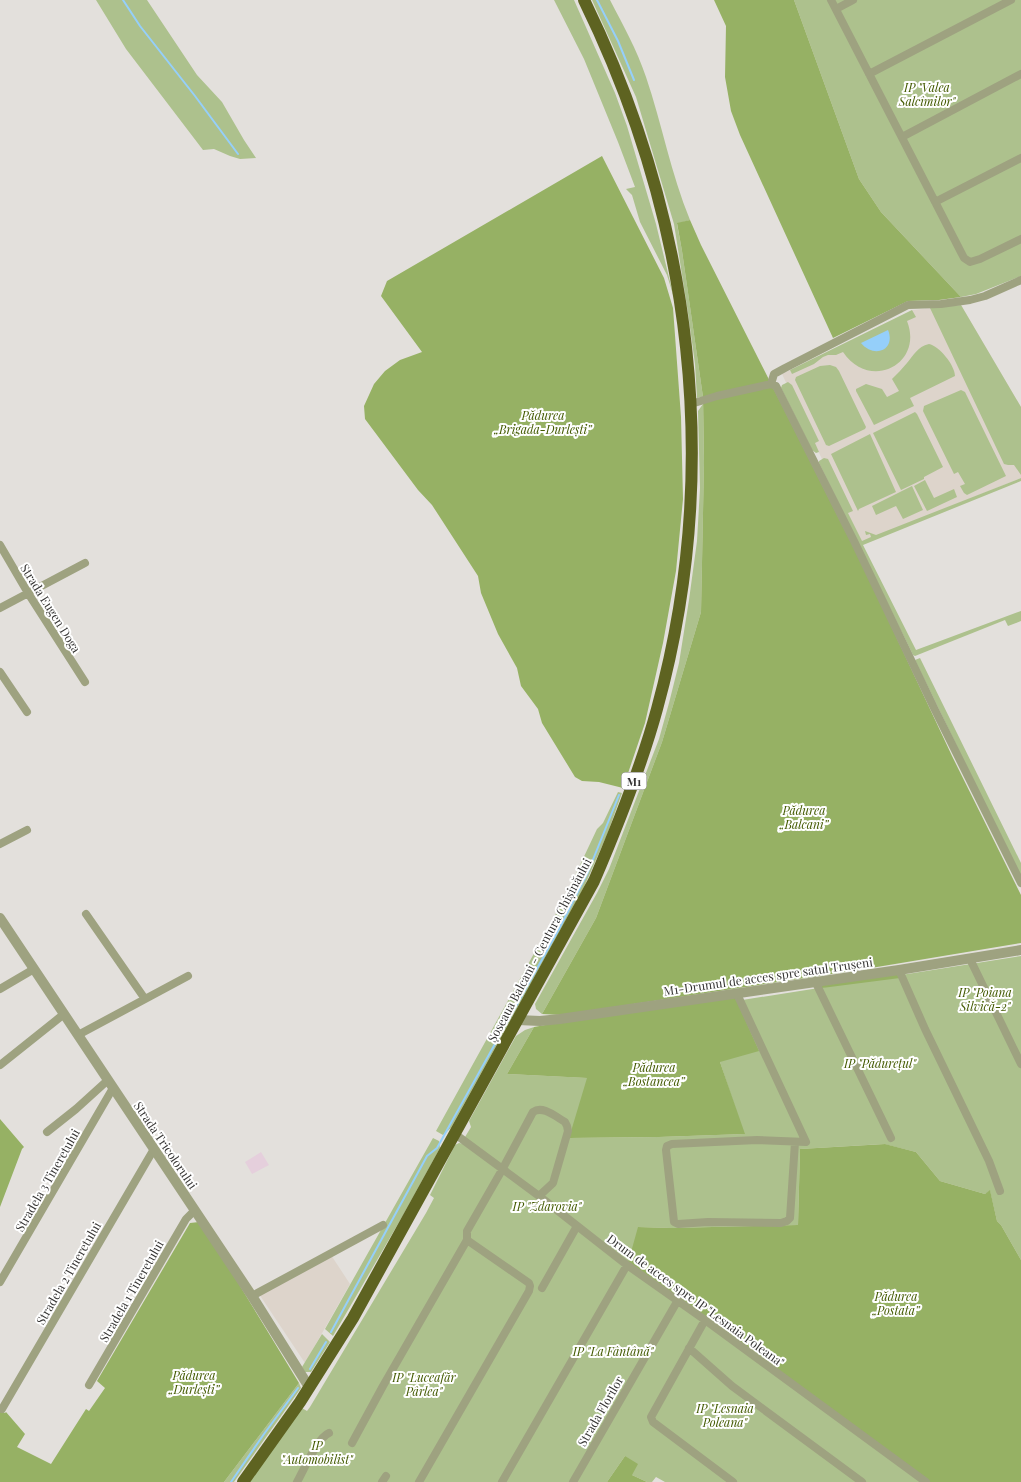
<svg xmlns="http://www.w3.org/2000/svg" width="1021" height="1482" font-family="'Playfair Display',serif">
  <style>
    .built { fill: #ddd4cb }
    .industrial { fill: #e5cfdc }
    .green { fill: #adc18d }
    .forest { fill: #96b164 }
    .water { fill: #95cffa }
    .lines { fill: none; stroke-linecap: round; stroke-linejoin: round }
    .stream { stroke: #95cffa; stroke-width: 2 }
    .minor { stroke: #9ea280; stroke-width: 8 }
    .tertiary { stroke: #9ea280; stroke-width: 10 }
    .trunk { stroke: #5e6321; stroke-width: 12 }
    .labels { text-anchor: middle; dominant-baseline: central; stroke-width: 4; stroke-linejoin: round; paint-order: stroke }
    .shield { fill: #fff; stroke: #727170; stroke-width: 1 }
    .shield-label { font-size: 11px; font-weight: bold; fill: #353433 }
    .park-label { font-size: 12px; font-style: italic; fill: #435a00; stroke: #fff }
    .street-label { font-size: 12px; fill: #353433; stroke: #fff }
  </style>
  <rect width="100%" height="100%" fill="#e3e0dc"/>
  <path class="built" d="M961 305 1021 407V478L861 542 782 374 913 310Z
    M331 1255 350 1284 305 1363 259 1294Z"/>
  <path class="industrial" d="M261 1152 269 1165 252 1174 245 1162Z"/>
  <path class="green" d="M96 0H147L197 75 222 102 244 140 256 158 240 159 230 156 214 149 203 150 126 49Z
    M554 0H574L615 93 627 126 656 224 674 298 667 275 640 222 632 195 626 189 635 187 618 142 584 59Z
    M592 0H610C623 25 637 50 646 77 662 124 671 174 690 220L677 224 682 251 703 397 697 398 695 364 688 313 674 224 636 97Z
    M794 0H1021V276L976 294 961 297 881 212 859 179Z
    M961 305 1021 407V475L1014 465H1008L1004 464 930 308Z
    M912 310 916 317 907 321C924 364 870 392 843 352L836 355H828L823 357 814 364 792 374 790 370Z
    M929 344C939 346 955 365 955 376L910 398 914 406 874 425 856 391V389L866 384 882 389 887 397 899 391 892 379C897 374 902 369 907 363 914 355 917 347 929 344Z
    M830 365 836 367 839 371 866 427 865 429 829 446 826 445 795 380 796 377 820 366Z
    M788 382 792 385 819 441 815 443 819 452 816 453 812 450 781 388 782 385Z
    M961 390 965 392 1006 476 967 495 964 493 960 486 965 484 958 472 954 474 923 411 924 406Z
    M703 404 704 463 701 612 662 742 596 918 542 1014 536 1009 535 1004 597 893 609 869 659 739 669 703 679 663 689 600 697 541 700 488 698 411Z
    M915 412 917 414 943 467 924 477V479L901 490 873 433Z
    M870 434 896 492 859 509 858 511 831 454Z
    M824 458 828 459 853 511 848 513 862 541 871 537 870 534 866 535 865 531 876 535 1021 478V481L863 545 916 650 1021 611V621L1008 626 1005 620 915 656 913 655 819 463V461Z
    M925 480 934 498 954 489 957 497 927 511 914 486Z
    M912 486 923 510 903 519 896 506 876 515 872 506Z
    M920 658 1021 863V878L915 660Z
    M618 792 622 793 607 835 584 887 451 1128 443 1135 436 1131 563 901 597 829 603 823Z
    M1021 956V1260L1001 1225 997 1221 990 1191 985 1194 940 1181 916 1152 884 1144 800 1149 798 1225 671 1228 638 1227 929 1482H665L656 1477 652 1482H647L632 1475 625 1456 607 1482H248L300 1407 307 1411 310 1407 426 1213 434 1198 430 1195 455 1145 459 1143 464 1144 465 1137 471 1127 469 1121 516 1036 525 1030 534 1027 507 1074 588 1078 570 1138 659 1137 744 1134 720 1062 736 1001Z
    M433 1138 439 1141 440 1148 402 1217 333 1336 325 1329Z
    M322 1334 330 1342 311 1372H305L302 1367Z
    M299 1383 301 1388 234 1482H224Z"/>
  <path class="forest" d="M714 0H794L859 179 881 212 961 297 939 300 908 301 833 338 740 135 731 111 725 77 726 26Z
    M602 156 664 278 673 308 681 417 683 499 676 571 663 643 645 723 623 788 599 782 582 781 575 777 542 723 538 709 521 686 517 668 498 634 481 593 478 576 432 505 418 490 365 419 364 406 374 384 385 371 400 360 422 352 381 296 387 281Z
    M690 220 701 245 863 566 952 756 1021 895V943L865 969 561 1015 542 1014 596 918 662 742 701 612 704 463 703 397 682 251 677 223Z
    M896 973 900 978 822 988 819 983Z
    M735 997 759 1051 720 1062 745 1134 659 1137 569 1138 587 1078 507 1074 534 1027 567 1021Z
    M0 1119 24 1147 22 1149 0 1207Z
    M885 1144 916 1152 940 1181 985 1194 990 1190 997 1221 1001 1225 1021 1260V1482H929L628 1263 638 1227 671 1228 798 1225 800 1149Z
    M199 1222 217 1248 299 1383 224 1482H0V1411L5 1413 6 1412 25 1434 17 1447 51 1464 86 1409 89 1411 105 1388 97 1381 190 1223Z
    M625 1456 638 1464 632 1475 647 1482H607Z"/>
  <path class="water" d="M888 330C896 350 874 359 861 343Z"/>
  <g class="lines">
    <path class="stream" d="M123 0 140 26 195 96 238 154
      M597 0 618 41 634 80
      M623 786 624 782
      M331 1332 427 1156 437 1148 559 929 588 872 619 795
      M310 1369 326 1342
      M231 1482 264 1434 298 1388"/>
    <path class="minor" d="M831 0 964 258 970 262 980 259 1021 239
      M836 9 853 0
      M869 74 1011 0
      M902 137 1021 74
      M935 202 1021 158
      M771 384 774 374 785 368 908 305 941 304 970 300 985 296 1021 280
      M691 404 717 396 771 384 776 386 854 541 935 710 1021 883
      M0 545 28 593 85 682
      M0 608 85 563
      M0 672 27 712
      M0 844 27 830
      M86 914 145 999
      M970 959 1021 1064
      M899 970 925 1029 989 1161 1000 1191
      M815 981 891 1138
      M0 989 34 969
      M737 994 806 1142 757 1140 672 1144 667 1146 666 1150 674 1222 678 1224 708 1222 781 1223 787 1221 790 1218 795 1142
      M78 1035 188 976
      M0 1065 64 1014
      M47 1132 76 1109 108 1080
      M455 1134 539 1196 627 1265 705 1320 926 1482
      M0 1282 113 1088
      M542 1288 577 1226
      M252 1296 383 1225
      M705 1320 651 1417 653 1422 733 1482
      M689 1348 732 1386 862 1482
      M89 1385 186 1219 195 1210
      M2 1409 154 1149
      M352 1443 383 1386 467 1240V1231L502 1170 533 1112C543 1105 556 1117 565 1122L567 1126 568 1131 553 1183 539 1196
      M297 1482C304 1470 317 1438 329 1433
      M382 1482 386 1476
      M419 1482 529 1291 530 1286 529 1283 467 1240
      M502 1482 627 1265
      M573 1482 678 1300"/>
    <path class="tertiary" d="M0 918 252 1296 309 1387
      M518 1020 540 1021 560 1019 899 970 1021 950"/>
    <path class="trunk" d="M243 1482 300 1402 353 1318 594 881C618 825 641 768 657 709 723 469 693 223 584 0"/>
  </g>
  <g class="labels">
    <rect class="shield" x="621.5" y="772.5" width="25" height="17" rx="4"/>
    <g class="shield-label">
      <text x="634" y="781">M1</text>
    </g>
    <g class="park-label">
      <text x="927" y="87">IP "Valea<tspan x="927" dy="14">Salcîmilor"</tspan></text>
      <text x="543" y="415">Pădurea<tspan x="543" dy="14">„Brigada-Durlești”</tspan></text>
      <text x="804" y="810">Pădurea<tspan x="804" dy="14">„Balcani”</tspan></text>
      <text x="985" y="992">IP "Poiana<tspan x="985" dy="14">Silvică-2"</tspan></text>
      <text x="880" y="1063">IP "Pădurețul"</text>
      <text x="654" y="1067">Pădurea<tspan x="654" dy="14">„Bostancea”</tspan></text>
      <text x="547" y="1206">IP "Zdarovia"</text>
      <text x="896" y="1296">Pădurea<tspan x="896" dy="14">„Postata”</tspan></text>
      <text x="613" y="1351">IP "La Fântână"</text>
      <text x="194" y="1375">Pădurea<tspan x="194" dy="14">„Durlești”</tspan></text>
      <text x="424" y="1377">IP "Luceafăr<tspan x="424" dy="14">Pârlea"</tspan></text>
      <text x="725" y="1408">IP "Lesnaia<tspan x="725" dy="14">Poleana"</tspan></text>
      <text x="317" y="1445">IP<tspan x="317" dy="14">"Automobilist"</tspan></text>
    </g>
    <g class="street-label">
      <text transform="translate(51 608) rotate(58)">Strada Eugen Doga</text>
      <text transform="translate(539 950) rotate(-62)">Șoseaua Balcani - Centura Chișinăului</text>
      <text transform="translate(768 976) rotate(-8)">M1-Drumul de acces spre satul Trușeni</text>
      <text transform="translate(166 1145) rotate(56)">Strada Tricolorului</text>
      <text transform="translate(47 1180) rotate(-60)">Stradela 3 Tineretului</text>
      <text transform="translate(68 1273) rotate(-60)">Stradela 2 Tineretului</text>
      <text transform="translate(131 1291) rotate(-60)">Stradela 1 Tineretului</text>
      <text transform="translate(696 1300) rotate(36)">Drum de acces spre IP "Lesnaia Poleana"</text>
      <text transform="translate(600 1411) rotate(-60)">Strada Florilor</text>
    </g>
  </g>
</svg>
